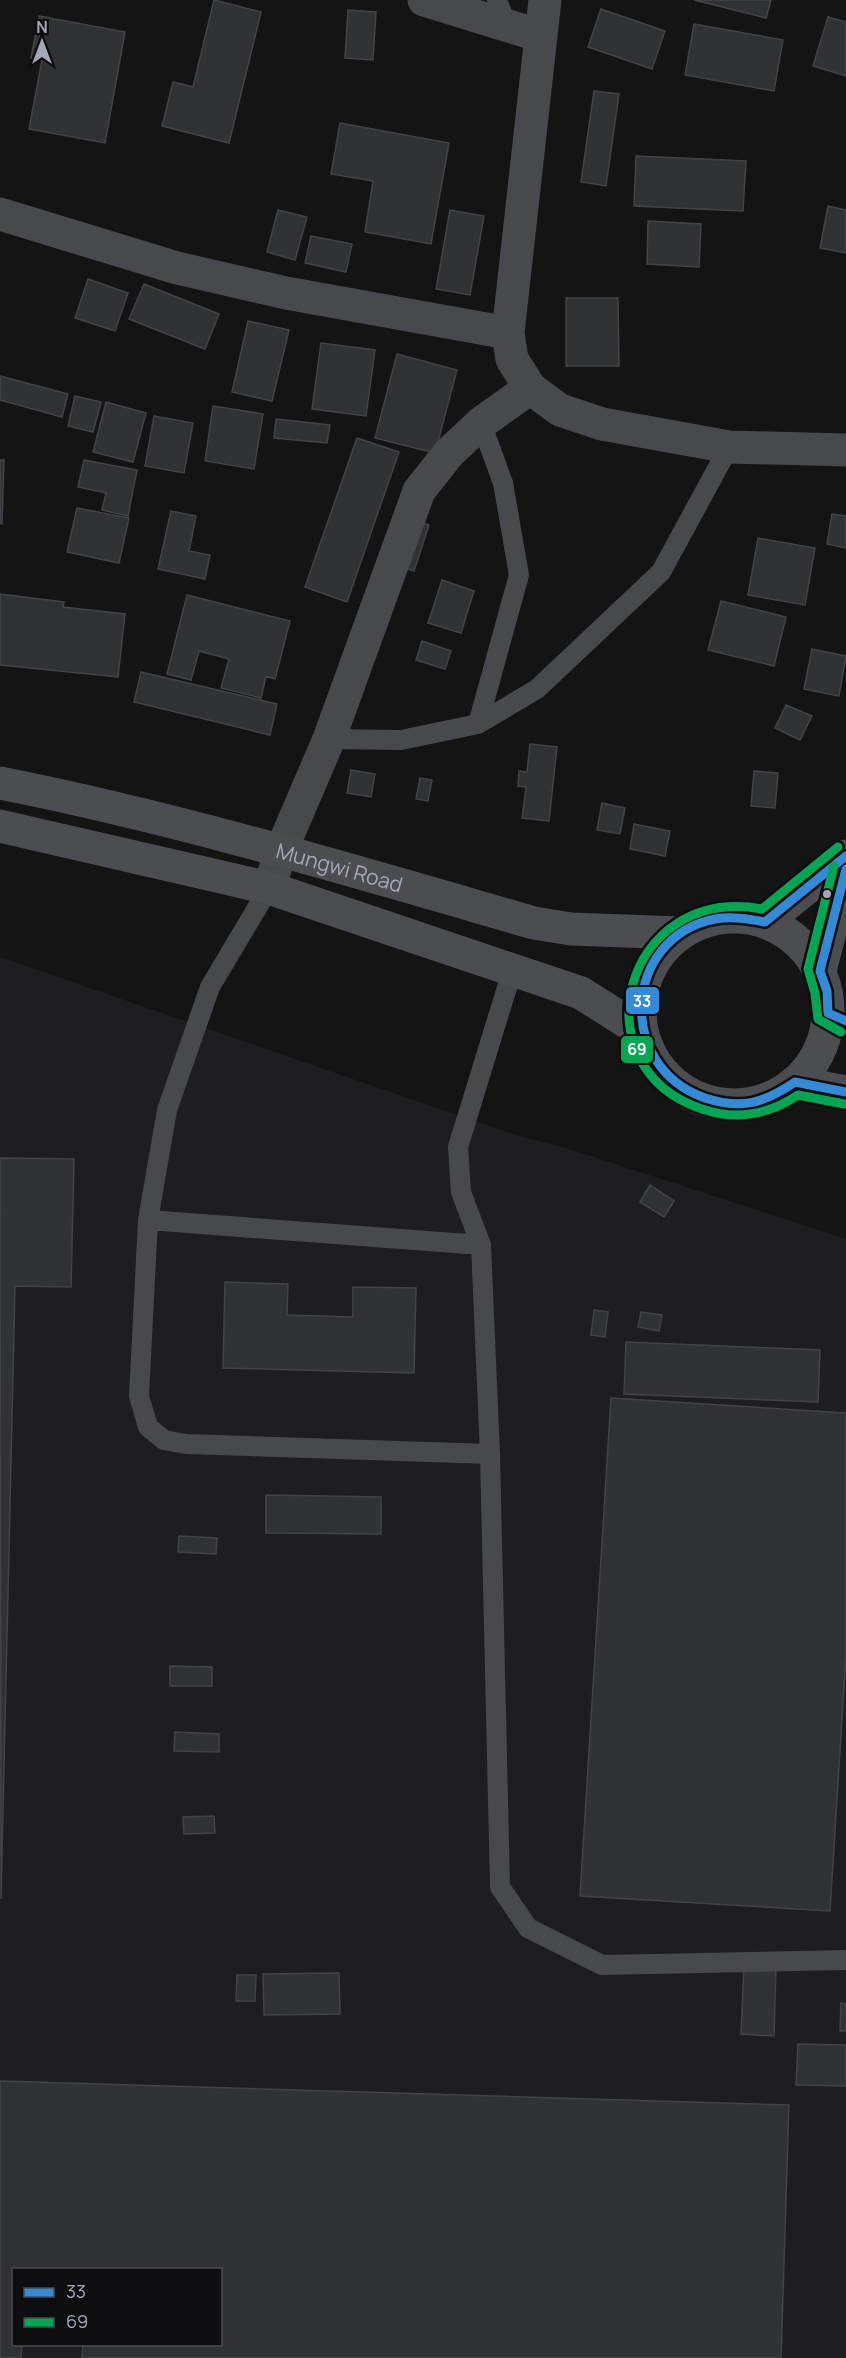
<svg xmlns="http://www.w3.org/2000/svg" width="846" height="2358" font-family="Manrope,sans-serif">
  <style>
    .built { fill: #1e1e20; fill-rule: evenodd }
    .building { fill: #313234; stroke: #424448; stroke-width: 1.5 }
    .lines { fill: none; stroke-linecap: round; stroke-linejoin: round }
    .service { stroke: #48494d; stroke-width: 20 }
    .minor { stroke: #48494d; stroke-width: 33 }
    .secondary { stroke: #4b4d51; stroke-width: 33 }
    .bus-1-casing { stroke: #0e0e10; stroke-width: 14 }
    .bus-2-casing { stroke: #0e0e10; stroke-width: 14 }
    .bus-1 { stroke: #338bd7; stroke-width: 9 }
    .bus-2 { stroke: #00a651; stroke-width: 9 }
    .bus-dot { fill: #a3a9b7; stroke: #0e0e10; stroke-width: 2 }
    .labels { text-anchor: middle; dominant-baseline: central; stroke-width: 5; stroke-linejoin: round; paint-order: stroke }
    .street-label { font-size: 21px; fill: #a3a9b7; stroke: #0e0e10 }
    .line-badge { stroke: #0e0e10; stroke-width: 2 }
    .badge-label { font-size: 16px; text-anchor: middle; font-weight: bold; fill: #fff }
  </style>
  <rect width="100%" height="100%" fill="#141414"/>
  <path class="built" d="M0 957 515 1135 566 1148 846 1239V2358H0ZM14 2270H220V2344H14Z"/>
  <path class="building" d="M214 0 261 12 229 143 162 126 173 82 193 87Z
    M694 0H771L766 18Z
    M601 9 665 31 652 69 588 47Z
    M348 10 376 12 373 60 345 58Z
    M39 16 125 32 105 143 29 129 42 60 31 58Z
    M828 17 846 22V76L813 66Z
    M694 24 783 40 774 91 685 75Z
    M594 91 619 94 606 186 581 182Z
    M340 123 449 143 431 244 365 232 373 181 331 174Z
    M636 156 746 161 743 211 634 206Z
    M828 206 846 210V253L820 248Z
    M278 210 307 217 295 260 267 252Z
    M450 210 484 216 470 295 436 289Z
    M648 221 701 224 699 267 647 264Z
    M311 236 352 244 346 272 305 263Z
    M88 279 128 293 115 331 75 318Z
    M144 284 219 314 205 349 129 319Z
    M566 298H618L619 366H566Z
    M248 321 289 330 272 401 232 392Z
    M321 343 375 350 366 416 312 409Z
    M397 354 457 370 435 453 375 438Z
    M0 376 68 394 62 417 0 400Z
    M75 396 101 402 93 432 68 426Z
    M106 402 146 413 133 462 93 452Z
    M213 406 263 414 254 469 205 461Z
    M154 416 193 423 184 473 145 466Z
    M276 419 330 425 327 443 274 438Z
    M357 438 399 452 347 602 305 587Z
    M0 460H4L2 524 0 523Z
    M84 460 137 470 128 516 102 510 106 493 78 487Z
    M77 508 129 518 119 563 67 552Z
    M171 511 196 516 189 551 210 555 205 579 158 569Z
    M832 514 846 516V548L827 544Z
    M407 517 429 525 414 571 392 564Z
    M758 538 815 548 805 605 748 595Z
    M442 580 474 591 461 633 428 623Z
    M0 594 64 602 63 607 125 614 118 677 0 665Z
    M187 595 290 621 275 679 266 676 261 698 221 688 229 659 199 651 191 680 167 674Z
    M721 601 786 617 774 666 708 650Z
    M422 641 451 651 445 669 416 660Z
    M812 649 846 656 839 696 804 689Z
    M141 672 277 704 270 735 134 702Z
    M786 705 812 716 800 740 775 728Z
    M530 744 557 747 549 821 522 818 526 787 518 786 519 771 527 772Z
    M351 770 375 774 371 797 347 793Z
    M754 771 778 773 775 808 751 806Z
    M420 778 432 780 428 801 416 799Z
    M602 803 625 808 620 834 597 830Z
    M634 824 670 831 665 856 630 849Z
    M0 1158 74 1159 71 1287 15 1286 1 1899Z
    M650 1185 674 1201 664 1217 640 1202Z
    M225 1282 288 1284 287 1315 353 1317V1287L416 1288 414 1373 223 1368Z
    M594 1310 608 1312 605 1337 591 1335Z
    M641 1312 662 1315 659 1331 638 1327Z
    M626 1342 820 1350 818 1402 624 1394Z
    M611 1398 846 1413V1654L830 1911 580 1896Z
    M266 1495 381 1497V1534L266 1533Z
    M179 1536 217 1538 216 1554 178 1552Z
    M170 1666 212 1667V1686H170Z
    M175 1732 219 1734V1752L174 1751Z
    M214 1816 215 1833 184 1834 183 1817Z
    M744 1966 776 1967 774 2036 741 2034Z
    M339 1973 340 2014 264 2015 263 1974Z
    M237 1975H256L255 2001H236Z
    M841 2003 846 2004V2031H840Z
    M798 2044 846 2045V2086L796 2085Z
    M0 2081 789 2105 781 2358H82L83 2344H220V2270H14V2344H22L21 2358H0Z"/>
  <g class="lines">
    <path class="service" d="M497 0 507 26
      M478 724 519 575 503 483 481 423
      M329 739 401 740 478 724 537 689 661 572 729 447
      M269 888 210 987 167 1110 148 1220 139 1396 148 1427 164 1440 186 1444 490 1454
      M513 968 458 1147 461 1192 481 1245 490 1454 500 1887 528 1928 602 1965 846 1960
      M148 1220 481 1245"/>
    <path class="minor" d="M424 0 541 36
      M545 0 508 333 512 359 530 388 560 410 602 424 729 447 846 450
      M0 214 177 268 286 293 508 333
      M269 888 281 851 329 739 419 491 449 453 481 423 530 388"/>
    <g class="secondary">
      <path id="s1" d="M0 783C181 819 357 872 534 923L571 929 680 933"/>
      <path d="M0 826 269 888 581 993 641 1031"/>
      <circle cx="734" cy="1011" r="94"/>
      <path d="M765 922 846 856"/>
      <path d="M820 971 846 869"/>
      <path d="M795 1082 846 1092"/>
    </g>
    <defs>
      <path id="bus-1" d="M846 856 765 922C749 919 732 916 715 919 623 937 615 1067 705 1098 742 1110 764 1103 795 1082L846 1092
        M846 869 820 971 827 991 828 1013 846 1021"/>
      <path id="bus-2" d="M838 847 762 909C624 884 576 1067 702 1109 737 1121 768 1115 798 1095L844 1104
        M834 866 808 969 815 993 818 1019 841 1032"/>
    </defs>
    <use href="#bus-1" class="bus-1-casing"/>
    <use href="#bus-2" class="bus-2-casing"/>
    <use href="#bus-1" class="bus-1"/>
    <use href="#bus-2" class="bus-2"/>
  </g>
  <circle class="bus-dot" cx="827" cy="894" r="5"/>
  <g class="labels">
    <g class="street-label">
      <text stroke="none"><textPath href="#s1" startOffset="350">Mungwi Road</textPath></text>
    </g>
  </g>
  <g class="line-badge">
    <rect x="625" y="986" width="35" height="29" rx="6" fill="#338bd7"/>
    <rect x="620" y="1035" width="34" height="29" rx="6" fill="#00a651"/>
  </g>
  <g class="badge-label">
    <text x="642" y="1007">33</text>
    <text x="637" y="1055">69</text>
  </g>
  <rect x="12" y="2268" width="210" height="78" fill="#0e0e10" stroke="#4a4c53" stroke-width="1.5"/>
  <rect x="24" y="2288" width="30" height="9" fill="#338bd7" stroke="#4a4c53" stroke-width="1.5"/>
  <text x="66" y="2298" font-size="18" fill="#a3a9b7">33</text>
  <rect x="24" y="2318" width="30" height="9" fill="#00a651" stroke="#4a4c53" stroke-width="1.5"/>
  <text x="66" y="2328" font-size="18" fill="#a3a9b7">69</text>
  <g transform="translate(42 42)" stroke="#0e0e10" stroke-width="4.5" paint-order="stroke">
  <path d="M0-4.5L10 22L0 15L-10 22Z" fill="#a3a9b7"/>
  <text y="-9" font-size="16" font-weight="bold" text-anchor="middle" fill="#a3a9b7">N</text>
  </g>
</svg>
